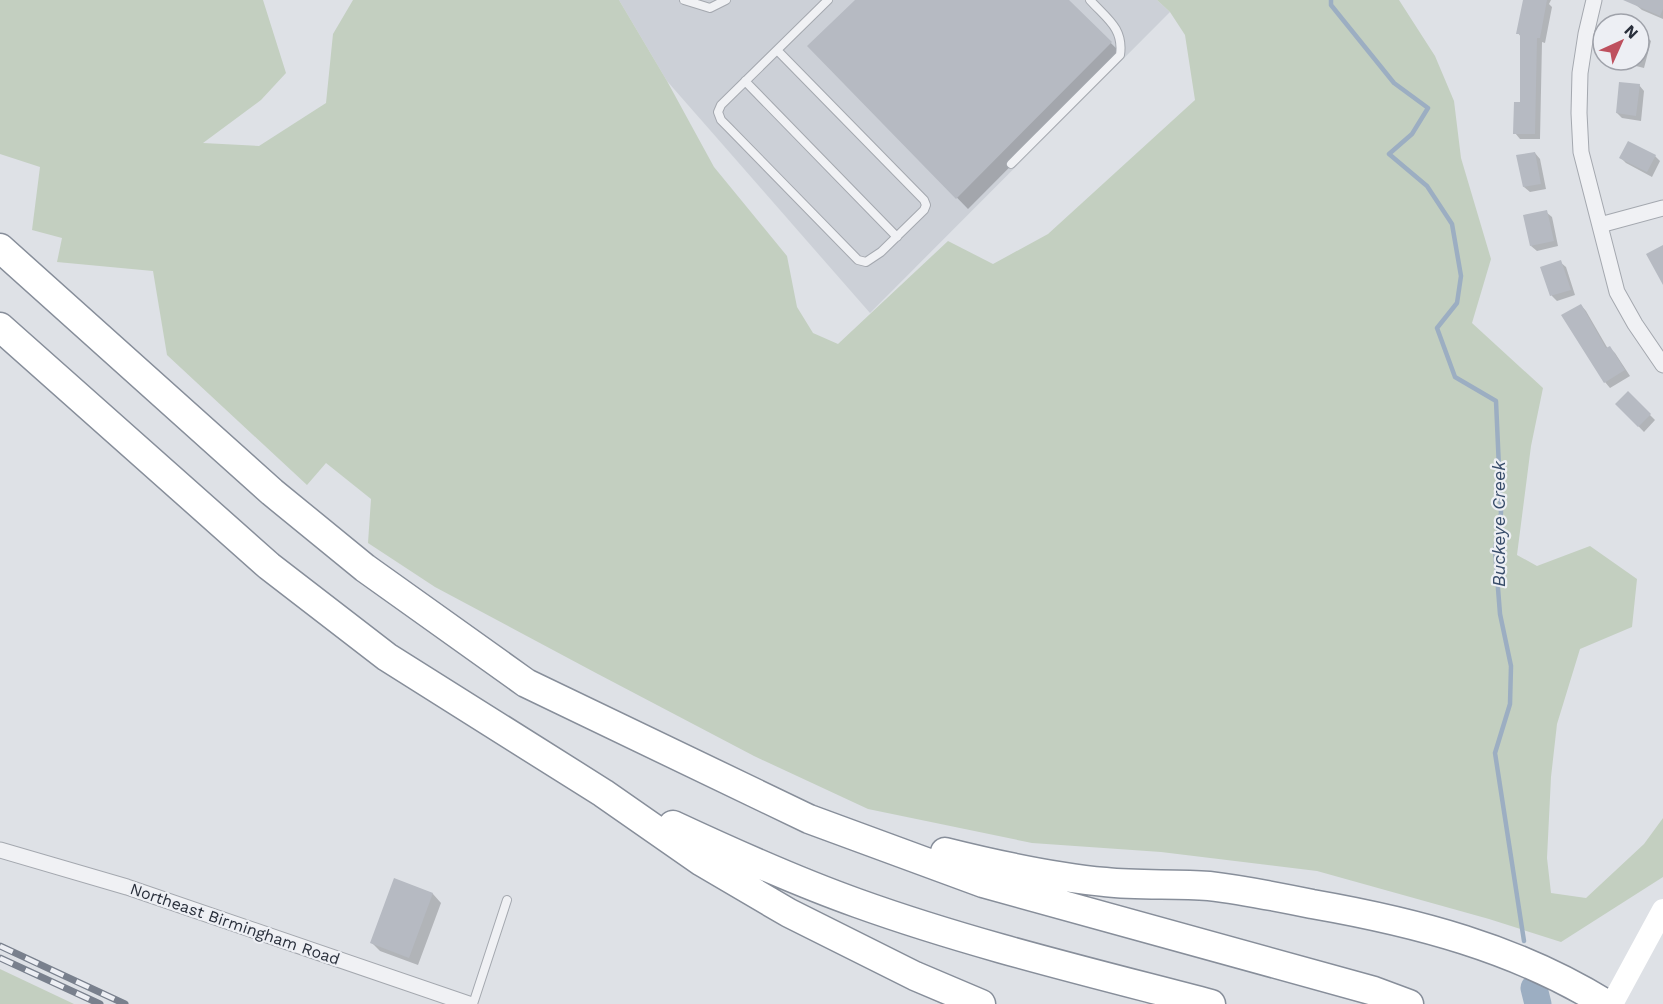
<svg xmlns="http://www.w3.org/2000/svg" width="1663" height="1004" font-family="'Work Sans',sans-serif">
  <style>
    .built { fill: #ccd0d7 }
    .green { fill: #c3cfc0 }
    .shadow { fill: #0003 }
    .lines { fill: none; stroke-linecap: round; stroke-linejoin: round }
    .stream { stroke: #9caec2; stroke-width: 4.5 }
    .river { stroke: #9caec2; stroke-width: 27 }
    .building { fill: #b6bac2 }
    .service-casing { stroke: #a4a8af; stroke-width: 10 }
    .minor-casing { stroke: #a4a8af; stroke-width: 17 }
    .motorway-casing { stroke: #878e9a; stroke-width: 31 }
    .service { stroke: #f0f1f4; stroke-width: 8 }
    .minor { stroke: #f0f1f4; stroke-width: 15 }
    .secondary { stroke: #fff; stroke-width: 22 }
    .motorway { stroke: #fff; stroke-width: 28 }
    .rail-casing { stroke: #79808d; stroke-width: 7 }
    .rail { stroke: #edeff4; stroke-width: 4.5; stroke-dasharray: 14; stroke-linecap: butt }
    .labels { text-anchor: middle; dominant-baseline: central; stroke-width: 4.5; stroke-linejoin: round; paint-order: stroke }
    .street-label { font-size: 16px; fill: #292f3b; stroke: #edeff4 }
    .water-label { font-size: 18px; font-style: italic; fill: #384d6a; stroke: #edeff4 }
  </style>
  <rect width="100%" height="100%" fill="#dee1e6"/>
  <path class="built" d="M619 0H1157L1170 12 870 313 667 81Z"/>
  <path class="green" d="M0 0H263L286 73 261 100 203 143 259 146 326 103 333 34 353 0H619L667 81 714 167 787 256 797 307 813 333 838 344 948 241 993 264 1048 234 1195 100 1185 35 1170 12 1157 0H1399L1435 56 1454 101 1461 158 1491 259 1472 323 1543 388 1531 446 1517 555 1537 566 1590 546 1637 579 1632 627 1580 649 1557 724 1551 777 1547 858 1551 893 1586 898 1644 844 1663 818V877L1561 942 1489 919 1317 871 1161 852 1032 843 868 809 754 756 596 673 435 587 368 543 371 499 326 463 307 485 167 355 153 271 57 262 62 238 32 230 40 167 0 154Z
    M0 969 74 1004H0Z"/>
  <path class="shadow" d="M857 0H1067L1122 54 968 209 809 46Z
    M1524 0H1551L1549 4 1552 7 1545 43 1542 42 1540 139H1520L1515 133 1521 103V37L1518 33Z
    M1638 0H1663V19L1642 10 1636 5Z
    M1639 34 1645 35 1651 41 1644 68 1628 64 1624 60H1639Z
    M1639 85 1644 91 1641 121 1622 118 1617 113Z
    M1535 153 1540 159 1546 189 1530 192 1524 187Z
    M1655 156 1660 161 1652 177 1626 163 1621 158Z
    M1546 212 1552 217 1558 246 1537 251 1531 246Z
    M1560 262 1566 267 1575 295 1557 301 1552 296 1542 268Z
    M1581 305 1586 311 1608 349 1610 348 1615 353 1630 376 1610 388 1605 382 1564 315Z
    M1628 393 1655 420 1644 432 1617 404Z
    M395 880 433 894 441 903 418 965 380 951 372 943Z"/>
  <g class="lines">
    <path class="stream" d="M1331 0V5L1394 83 1428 108 1412 134 1389 154 1427 186 1452 224 1461 276 1457 303 1437 328 1455 377 1496 401 1501 513 1495 550 1500 614 1511 666 1510 704 1495 753 1524 941"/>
    <path class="river" d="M1534 988 1538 1004"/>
  </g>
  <path class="building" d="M855 0H1069L1112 42 956 199 807 46Z
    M1523 0H1547L1540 38H1537L1535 134H1513L1514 102H1520V34H1516Z
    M1623 0H1663V9L1660 16Z
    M1619 82 1640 84 1636 116 1616 113Z
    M1628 141 1656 155 1647 172 1619 158Z
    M1535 152 1541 184 1523 187 1516 155Z
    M1547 210 1554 241 1530 246 1523 215Z
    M1663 245V285L1646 254Z
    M1561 260 1571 290 1550 296 1540 267Z
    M1581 304 1606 348 1610 346 1625 370 1604 383 1561 315Z
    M1628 391 1651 414 1638 427 1615 404Z
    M394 878 433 893 409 958 370 943Z"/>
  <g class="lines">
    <defs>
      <path id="service" d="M684 0 710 8 726 0
        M777 50 924 200 926 205 924 210 881 252 866 262 858 260 728 127 721 120 718 112 721 105 828 0
        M745 81 897 237
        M1011 164 1120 55C1124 28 1106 18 1090 0
        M473 1004 507 900"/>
      <path id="minor" d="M1594 0 1586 34 1580 73 1579 113 1581 152 1617 292 1635 324 1663 365
        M1600 225 1663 208
        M0 850 127 887 469 1004"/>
      <path id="motorway" d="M0 248 272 492 365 568 526 683 809 819 983 883 1374 991 1409 1004
        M0 327 269 566 387 657 603 793 702 862 789 913 915 976 981 1004
        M673 825C733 853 795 881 857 903 971 944 1093 973 1211 1004
        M945 852C997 865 1051 877 1105 882 1139 886 1175 883 1209 886 1243 890 1278 897 1312 904 1415 922 1516 948 1606 1004"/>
    </defs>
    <use href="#service" class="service-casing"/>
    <use href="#minor" class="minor-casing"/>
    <use href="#motorway" class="motorway-casing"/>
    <use href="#service" class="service"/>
    <use href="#minor" class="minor"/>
    <path class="secondary" d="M1612 1004 1663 910"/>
    <use href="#motorway" class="motorway"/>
    <defs>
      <path id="rail" d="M0 946 125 1004
        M0 958 100 1004"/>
    </defs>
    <use href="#rail" class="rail-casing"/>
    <use href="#rail" class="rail"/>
  </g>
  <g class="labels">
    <g class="street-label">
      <text transform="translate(235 924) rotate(19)">Northeast Birmingham Road</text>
    </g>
    <g class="water-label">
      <text transform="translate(1498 524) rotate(-90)">Buckeye Creek</text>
    </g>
  </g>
  <g transform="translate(1621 42) rotate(45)"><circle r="28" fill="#edeff4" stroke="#9fa2aa" stroke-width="1.5"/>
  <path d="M0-4.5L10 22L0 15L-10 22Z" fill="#be505e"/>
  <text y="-9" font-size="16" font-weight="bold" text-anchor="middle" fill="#292f3b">N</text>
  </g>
</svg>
